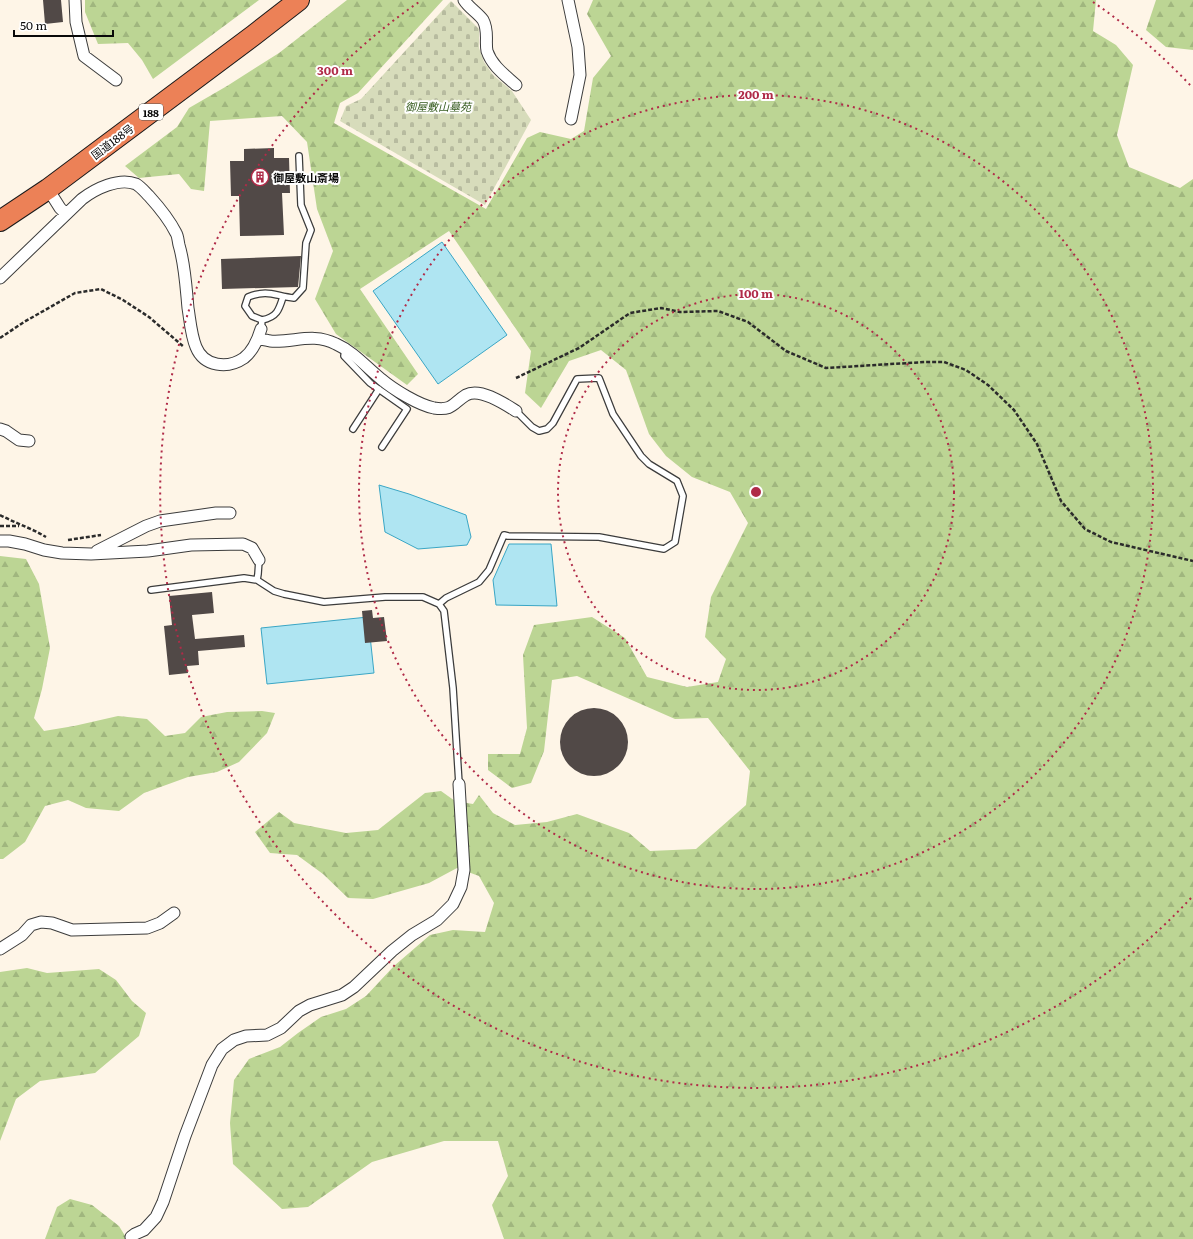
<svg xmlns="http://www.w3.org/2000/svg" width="1193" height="1239" font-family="Literata,'Noto Sans JP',serif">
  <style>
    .forest { fill: url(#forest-firs) }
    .cemetery { fill: url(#cemetery-stones) }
    .water { fill: #afe5f2; stroke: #3aa6c5 }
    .building { fill: #514947 }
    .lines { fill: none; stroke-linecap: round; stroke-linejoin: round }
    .lane-casing { stroke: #3c3c3c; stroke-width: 8 }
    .street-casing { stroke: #3c3c3c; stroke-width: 13 }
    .highway-casing { stroke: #1a1a1a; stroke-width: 22 }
    .path { stroke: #2b2b2b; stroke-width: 2.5; stroke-dasharray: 4 2; stroke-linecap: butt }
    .lane { stroke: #fff; stroke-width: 5.5 }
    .street { stroke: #fff; stroke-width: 11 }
    .highway { stroke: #ec8157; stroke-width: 20 }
    .ring { fill: none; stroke: #b02b48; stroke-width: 2; stroke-dasharray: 2 4 }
    .labels { text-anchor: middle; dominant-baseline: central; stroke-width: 4; stroke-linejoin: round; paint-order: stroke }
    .shield { fill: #fff; stroke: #535353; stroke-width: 1 }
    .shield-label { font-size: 10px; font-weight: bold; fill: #090909 }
    .park-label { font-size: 11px; font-style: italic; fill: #365c1f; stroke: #fff }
    .street-label { font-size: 11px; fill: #090909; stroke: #fff }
    .poi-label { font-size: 11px; font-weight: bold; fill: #090909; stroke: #fff; text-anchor: start }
    .centre { fill: #b02b48; stroke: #fff; stroke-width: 2 }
    .ring-label { font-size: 12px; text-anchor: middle; font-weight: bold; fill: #b02b48; stroke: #fff; stroke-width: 4; stroke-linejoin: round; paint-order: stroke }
  </style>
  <defs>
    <pattern id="forest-firs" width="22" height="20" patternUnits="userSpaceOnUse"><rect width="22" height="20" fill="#bcd594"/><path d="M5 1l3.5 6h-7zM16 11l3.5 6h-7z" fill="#a0b67e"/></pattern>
    <pattern id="cemetery-stones" width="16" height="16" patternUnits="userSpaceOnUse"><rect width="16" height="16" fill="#d7dcbb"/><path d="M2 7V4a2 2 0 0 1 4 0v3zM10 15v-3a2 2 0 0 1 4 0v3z" fill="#b7bb9f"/></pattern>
  </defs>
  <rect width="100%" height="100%" fill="#fef5e7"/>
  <path class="forest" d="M85 0H259L153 79 142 60 128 43 98 44 85 12Z
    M347 0H443L358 93 340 103 334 123 486 209 527 138 540 132 571 139 584 131 593 78 611 56 587 14 593 0H1096L1093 31 1116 45 1133 65 1117 135 1129 167 1180 188 1193 179V1239H504L492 1205 508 1176 498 1141H444L372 1162 308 1207 282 1209 233 1164 230 1123 234 1080 249 1059 280 1047 298 1033 321 1017 346 1009 366 996 394 966 430 935 453 930 485 932 494 903 479 876 457 868 429 883 373 899 348 898 323 874 297 855 270 853 255 832 279 812 294 823 346 833 378 830 425 793 441 791 455 801 473 804 479 795 493 813 515 825 547 822 577 814 629 833 650 851 696 849 746 805 750 771 708 718 675 719 577 676 552 680 544 751 531 783 512 788 488 770V754H520L527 728 523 655 534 625 592 617 625 638 647 677 687 687 718 682 726 659 705 637 711 597 748 523 730 492 692 477 666 456 649 434 626 370 601 350 569 361 541 408 525 393 531 351 449 231 360 289 418 374 407 385 336 334 315 299 333 251 317 209 307 142 282 116 210 121 204 191 191 189 179 174 139 178 125 166 177 127 189 108 227 86 279 53Z
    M1156 0H1193V50L1166 47 1146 30Z
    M0 556 26 559 39 584 50 648 42 689 34 718 44 731 74 726 118 716 147 719 165 736 185 733 201 717 227 712 262 711 275 713 267 733 239 762 217 772 188 777 144 793 119 811 86 808 68 800 45 806 25 842 3 859H0Z
    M27 968 47 973 99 969 116 980 132 1001 146 1013 139 1036 95 1073 40 1081 16 1099 0 1141V972Z
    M70 1199 92 1205 119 1226 127 1239H45L57 1207Z"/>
  <path class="cemetery" d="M451 1 479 29V48L484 62 493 75 512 91 531 120 485 205 340 121 346 106 361 99Z"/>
  <path class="water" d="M442 242 507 335 438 384 373 291Z
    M379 485 409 494 466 515 471 537 467 545 418 549 385 532Z
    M509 544H551L557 606 496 605 493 580Z
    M368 617 374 673 267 684 261 628Z"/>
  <path class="building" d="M43 0H61L63 22 45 24Z
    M274 148V158H289L290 193H282L284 235 240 236 239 196H231L230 161H244V149Z
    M301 256 298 287 222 289 221 259Z
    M212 592 214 613 192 615 195 639 244 635 245 647 198 651 199 665 187 666 188 673 169 675 164 626 172 625 169 596Z
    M372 610 373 618 384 617 387 641 365 643 362 611Z
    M560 742a34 34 0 1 1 68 0a34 34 0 1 1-68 0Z"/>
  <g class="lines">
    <defs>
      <path id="lane" d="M262 320C277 317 279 310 283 297
        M261 329 262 320 252 316 245 306 248 297C268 289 275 296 294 298L303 288 306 243 311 230 301 205 299 156
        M345 349 344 356 370 383 407 409 382 447
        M353 429 379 389
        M257 580 258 574 259 560
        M151 590 244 578 257 580 274 591 284 594 324 602 385 597H423L439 604 444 611 453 688 459 784
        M439 604 446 598 479 582 489 570 504 535 508 536 599 537 664 549 675 542 683 496 677 481 649 464 641 456 613 414 599 378 577 379 553 423 547 429 539 431 532 427 516 411"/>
      <path id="street" d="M75 0 76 22 84 56 116 80
        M464 0C469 8 478 13 483 20 489 31 485 41 487 51 492 66 505 75 516 85
        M568 0 578 47 580 75 571 119
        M48 189 60 208 66 214
        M0 278 82 199C95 189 119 177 136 184 141 187 145 192 149 196 159 207 169 219 176 233 178 236 178 241 179 245 185 265 186 287 188 308 190 320 191 335 196 347 204 367 228 369 244 358 253 351 258 339 261 329
        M258 339C262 339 266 340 270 341 294 343 312 332 336 344 354 352 366 367 381 379 394 390 419 405 434 408 453 411 453 403 466 395 480 387 505 404 516 411
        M0 429 6 431 19 440 29 441
        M0 541H9L25 544 44 550 62 553 91 554 148 551 191 545 243 544 252 548 259 560
        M97 551 146 526 160 521 216 513H230
        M0 949 22 935 31 925 41 922 52 923 72 930 147 928 160 923 174 913
        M131 1237 135 1234 144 1230 156 1217 163 1202 185 1136 212 1065 222 1049 234 1040 246 1036 267 1035 281 1028 299 1011 310 1005 342 995 354 987 392 951 412 935 437 920 453 904 461 887 464 870 459 784"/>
      <path id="highway" d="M0 221 48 189 254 35 299 0"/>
    </defs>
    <use href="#lane" class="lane-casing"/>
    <use href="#street" class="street-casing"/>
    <use href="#highway" class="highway-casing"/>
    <path class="path" d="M0 338 24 322 75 293 101 289 123 300 149 317 184 347
      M516 378 579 348 630 313 661 308 680 312 718 311 748 322 786 351 826 368 925 362H944L966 370 988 385 1014 410 1037 444 1061 501 1085 529 1111 542 1193 561
      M0 515C15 523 31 528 46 537
      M0 526H19
      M68 540 101 535"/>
    <use href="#lane" class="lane"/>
    <use href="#street" class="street"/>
    <use href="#highway" class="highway"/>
  </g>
  <g class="ring">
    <circle cx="756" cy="492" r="198"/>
    <circle cx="756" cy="492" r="397"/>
    <path d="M1191 898A595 595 0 1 1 419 2M1093 2A595 595 0 0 1 1191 86"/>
  </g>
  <defs>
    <symbol id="building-ring" viewBox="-11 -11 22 22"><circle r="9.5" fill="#fff" stroke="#b02b48" stroke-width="1.5"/><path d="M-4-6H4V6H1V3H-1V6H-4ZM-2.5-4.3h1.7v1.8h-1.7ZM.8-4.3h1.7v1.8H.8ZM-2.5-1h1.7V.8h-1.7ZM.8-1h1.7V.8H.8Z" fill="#b02b48"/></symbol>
  </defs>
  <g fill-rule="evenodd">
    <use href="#building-ring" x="250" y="167" width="20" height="20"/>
  </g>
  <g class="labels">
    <rect class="shield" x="139" y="104" width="24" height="16" rx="3"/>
    <g class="shield-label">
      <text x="151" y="112">188</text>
    </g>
    <g class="park-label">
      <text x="438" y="106">御屋敷山墓苑</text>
    </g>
    <g class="street-label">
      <text transform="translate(112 141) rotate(-37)">国道188号</text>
    </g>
    <g class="poi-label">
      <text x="273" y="177">御屋敷山斎場</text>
    </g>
  </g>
  <circle cx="756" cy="492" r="6" class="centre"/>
  <g class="ring-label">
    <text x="335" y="75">300 m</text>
    <text x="756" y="99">200 m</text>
    <text x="756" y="298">100 m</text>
  </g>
  <path d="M14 30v6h99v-6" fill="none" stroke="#090909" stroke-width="2"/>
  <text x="20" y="30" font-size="12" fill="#090909" stroke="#ffffff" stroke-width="3" paint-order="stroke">50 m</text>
</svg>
